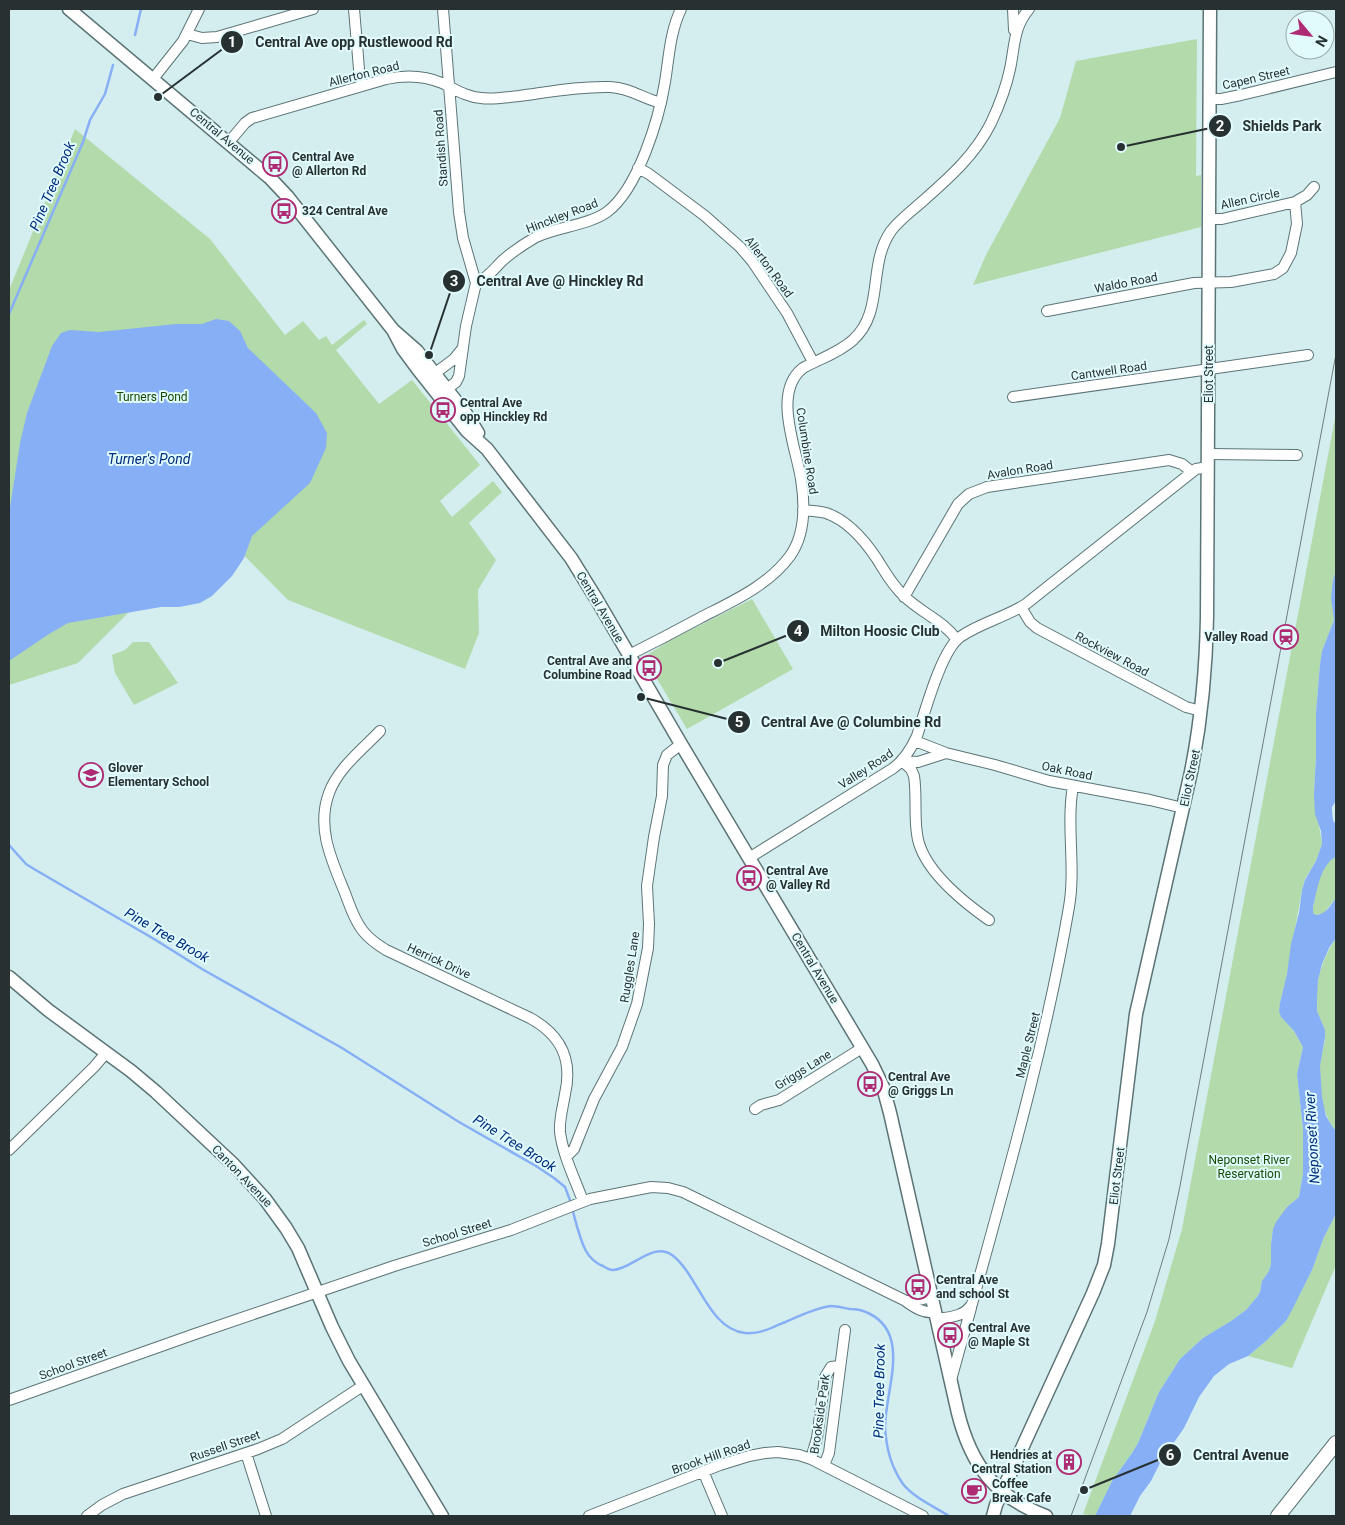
<svg xmlns="http://www.w3.org/2000/svg" width="1345" height="1525" font-family="Roboto,sans-serif">
  <style>
    .green { fill: #b3daaa }
    .water { fill: #86aff5 }
    .lines { fill: none; stroke-linecap: round; stroke-linejoin: round }
    .stream { stroke: #86aff5; stroke-width: 2.5 }
    .minor-casing { stroke: #5c7475; stroke-width: 12 }
    .tertiary-casing { stroke: #5c7475; stroke-width: 15 }
    .secondary-casing { stroke: #5c7475; stroke-width: 16 }
    .minor { stroke: #fff; stroke-width: 10 }
    .tertiary { stroke: #fff; stroke-width: 12 }
    .secondary { stroke: #fff; stroke-width: 14 }
    .tram { stroke: #6e7e7f; stroke-width: 1 }
    .labels { text-anchor: middle; dominant-baseline: central; stroke-width: 4; stroke-linejoin: round; paint-order: stroke }
    .street-label { font-size: 12px; fill: #273132; stroke: #e1fbfd }
    .poi-label { font-size: 12px; font-weight: bold; fill: #273132; stroke: #e1fbfd; text-anchor: start }
    .park-label { font-size: 12px; fill: #154b03; stroke: #e1fbfd }
    .water-label { font-size: 14px; font-style: italic; fill: #002e7d; stroke: #e1fbfd }
    .leader { fill: none; stroke: #273132; stroke-width: 2 }
    .callout-dot { fill: #273132; stroke: #e1fbfd; stroke-width: 2 }
    .mark-label { font-size: 15px; text-anchor: middle; font-weight: bold; fill: #fff }
    .callout-label { font-size: 14px; text-anchor: middle; font-weight: bold; fill: #273132; stroke: #e1fbfd; stroke-width: 4; stroke-linejoin: round; paint-order: stroke }
  </style>
  <rect width="100%" height="100%" fill="#d4eeef"/>
  <path class="green" d="M1197 39 1196 176 1201 175V227L973 285 986 255 1060 118 1076 61Z
    M75 129 210 239 285 335 303 321 319 340 326 336 332 345 364 320 367 324 336 350 379 404 412 380 480 465 440 501 452 517 493 481 502 492 469 523 496 560 478 590 479 633 465 669 288 600 215 526 78 663 9 685V290Z
    M1336 413V570L1333 580 1334 620 1322 651 1320 664 1316 713V757L1314 794 1322 844 1316 861 1305 879 1302 890 1287 974 1280 1003 1281 1017 1294 1031 1303 1047 1297 1074 1303 1129V1174L1299 1197 1287 1207 1273 1229 1271 1244V1264L1269 1271 1262 1281 1260 1292 1257 1297 1246 1310 1231 1321 1203 1338 1180 1359 1159 1392 1138 1443 1132 1453 1112 1481 1095 1516 1083 1514 1155 1321 1182 1229Z
    M752 599 793 669 687 729 644 657 669 641Z
    M133 642H149L178 683 134 705 115 673 112 655 125 650Z
    M1336 857V898L1323 914 1316 915 1313 913V907C1317 891 1318 864 1336 857Z
    M1336 938V1131C1322 1115 1318 1086 1320 1065 1321 1055 1325 1045 1325 1035 1325 1026 1319 1019 1317 1010 1313 985 1323 957 1336 938Z
    M1336 1214V1265L1292 1368 1248 1356 1266 1341 1286 1321 1312 1270 1324 1237Z"/>
  <path class="water" d="M216 319 229 321 240 331 248 348 316 413 327 433 326 448 310 483 252 536 244 558 232 576 212 596 200 603 179 607H161L68 623 49 634 9 661V514L20 443 27 413 52 346 61 333 70 330 99 332 176 324H202Z
    M1336 570V801L1332 807V811L1333 820 1336 825V857C1320 864 1317 892 1313 907V913L1316 915C1325 915 1331 905 1336 898V938L1329 948 1322 964 1318 980 1317 998V1011L1325 1030V1037L1320 1066 1322 1097 1326 1116 1332 1126 1336 1131V1214L1324 1237 1312 1270 1292 1310 1286 1321 1266 1341 1248 1356 1229 1364 1214 1376 1199 1397 1184 1428 1161 1461 1151 1481 1140 1496 1130 1516H1095L1112 1481 1132 1453 1138 1443 1159 1392 1180 1359 1203 1338 1231 1321 1246 1310 1257 1297 1260 1292 1262 1281 1269 1271 1271 1264V1244L1273 1229 1276 1222 1287 1207 1299 1197 1301 1185 1303 1174V1129L1297 1074 1303 1047 1294 1031 1281 1017 1279 1011 1280 1003 1287 974 1291 944 1299 913 1302 890 1305 880 1316 861 1322 844 1321 831 1315 814 1314 794 1316 757V713L1320 664 1322 651 1334 620 1331 598 1333 580Z"/>
  <g class="lines">
    <path class="stream" d="M135 35 141 9
      M9 314 83 142 90 120 105 94 113 65
      M9 845 26 864 34 869 154 939 202 969 342 1048 459 1122 536 1166 554 1178 565 1187 571 1203
      M572 1208C576 1222 579 1238 586 1251 590 1258 595 1263 603 1266 606 1268 610 1270 613 1270 631 1270 653 1241 672 1255 698 1274 708 1329 745 1333 756 1334 768 1330 778 1325 794 1319 813 1308 831 1306 837 1306 844 1308 850 1309 856 1309 862 1310 868 1313 912 1333 885 1391 885 1427 886 1447 891 1467 903 1484 913 1497 935 1507 949 1516"/>
    <defs>
      <path id="minor" d="M354 9 359 69 362 86
        M1013 9 1014 30
        M187 34 202 38 217 37 313 9
        M153 79 183 41 199 9
        M1210 99H1221L1241 95 1336 72
        M229 142 245 123 252 118 386 79C405 75 423 75 442 83 455 89 466 97 481 98 493 100 506 97 519 96 549 92 580 86 610 87 630 88 642 98 661 103
        M638 168 649 174 705 216 740 247 752 261 787 313 813 362
        M1209 219H1222L1295 202 1307 195 1314 187
        M476 283C487 279 494 269 502 261 512 252 524 244 536 237 557 227 589 225 607 212 638 189 659 119 665 82 669 57 670 32 681 9
        M1047 311 1194 283 1231 282 1274 274 1283 268 1291 253 1297 224 1295 202
        M430 377 454 359 462 349
        M442 393 456 382 459 376 466 326 476 283 463 238 459 212 443 9
        M1013 397 1308 355
        M1208 454 1297 455
        M803 510C810 511 818 511 826 513 847 520 865 541 877 559 885 572 892 585 904 596 921 613 943 620 957 640
        M904 597 958 504 969 494 987 487 1169 460 1182 464 1192 472
        M1021 607 1030 622 1037 628 1186 707 1201 711
        M629 655C653 643 676 631 700 618 731 602 768 586 790 556 805 535 805 504 801 479 796 447 772 392 803 368 819 359 839 353 853 340 885 311 867 265 891 231 900 219 913 210 924 200 950 177 975 155 991 123 999 106 1006 88 1010 69 1015 46 1013 28 1029 9
        M380 731C362 750 338 768 329 793 316 828 332 861 345 893 350 906 354 920 363 931 369 939 378 945 386 950L530 1018C561 1035 573 1059 565 1094 563 1107 559 1119 560 1132 563 1156 575 1179 583 1201
        M915 741 946 753 995 765 1049 781 1150 800 1183 808
        M902 761 911 769 914 776C917 795 914 815 917 834 921 868 962 901 989 920
        M902 761 918 762 946 753
        M749 858 892 769C904 761 911 749 917 736 925 712 941 651 960 637 980 623 1006 617 1026 604L1196 469 1208 467
        M755 1109 761 1105 779 1100 862 1048
        M9 1150 94 1067 106 1053
        M566 1157 574 1149 594 1099 622 1047 637 1004 648 948 649 924 647 886 654 837 662 796 663 765 667 755 681 744
        M906 1301H915L932 1297
        M937 1319C950 1317 964 1317 972 1304 1008 1173 1046 1041 1069 907 1076 867 1066 826 1073 786
        M951 1380 971 1308
        M9 1400 195 1334 394 1266 511 1230 590 1199 651 1187 668 1188 683 1192 904 1300C914 1307 923 1314 935 1312
        M246 1453 266 1516
        M811 1459 817 1438 825 1377 831 1367 840 1366
        M824 1465 829 1453 845 1330
        M703 1471 722 1516
        M87 1516 102 1505 123 1494 258 1449 282 1439 364 1385
        M589 1516 720 1465 749 1456 765 1453 778 1452 799 1455 811 1459 923 1516"/>
      <path id="tertiary" d="M69 9 270 178 287 196 393 330 417 351 466 414 478 433
        M393 330 403 349 417 368 467 431 487 449 571 558 597 600 681 744 872 1064 883 1087 890 1113 958 1413C971 1465 995 1497 1046 1516
        M9 977 48 1010 131 1071 156 1092 234 1165 265 1199 286 1228 298 1248 332 1327 349 1361 442 1516
        M993 1516 996 1505 1093 1293 1104 1265 1108 1244 1136 1014 1191 772C1201 722 1206 670 1207 618L1210 9"/>
      <path id="secondary" d="M1278 1516 1336 1443"/>
    </defs>
    <use href="#minor" class="minor-casing"/>
    <use href="#tertiary" class="tertiary-casing"/>
    <use href="#secondary" class="secondary-casing"/>
    <use href="#minor" class="minor"/>
    <use href="#tertiary" class="tertiary"/>
    <use href="#secondary" class="secondary"/>
    <path class="tram" d="M1071 1516 1147 1312 1169 1239 1180 1186 1336 354"/>
  </g>
  <defs>
    <symbol id="bus-ring" viewBox="-11 -11 22 22"><circle r="9.5" fill="#e1fbfd" stroke="#ae2b74" stroke-width="1.5"/><path d="M-5-6H5V4H4V6H2V4H-2V6H-4V4H-5ZM-3.5-4V0h7V-4ZM-3.5 1.2v1.5H-2V1.2ZM2 1.2v1.5H3.5V1.2Z" fill="#ae2b74"/></symbol>
    <symbol id="station-ring" viewBox="-11 -11 22 22"><circle r="9.5" fill="#e1fbfd" stroke="#ae2b74" stroke-width="1.5"/><path d="M-3-6H3Q5-6 5-4V2Q5 4 3 4L4.5 6H3L1.5 4h-3L-3 6H-4.5L-3 4Q-5 4-5 2V-4Q-5-6-3-6ZM-3.5-4v3h7v-3ZM-3.5 1v1.5H-2V1ZM2 1v1.5H3.5V1Z" fill="#ae2b74"/></symbol>
    <symbol id="school-ring" viewBox="-11 -11 22 22"><circle r="9.5" fill="#e1fbfd" stroke="#ae2b74" stroke-width="1.5"/><path d="M0-5L7-2L0 1L-7-2ZM-4 1L0 2.5L4 1V4Q0 6-4 4Z" fill="#ae2b74"/></symbol>
    <symbol id="building-ring" viewBox="-11 -11 22 22"><circle r="9.5" fill="#e1fbfd" stroke="#ae2b74" stroke-width="1.5"/><path d="M-4-6H4V6H1V3H-1V6H-4ZM-2.5-4.3h1.7v1.8h-1.7ZM.8-4.3h1.7v1.8H.8ZM-2.5-1h1.7V.8h-1.7ZM.8-1h1.7V.8H.8Z" fill="#ae2b74"/></symbol>
    <symbol id="cafe-ring" viewBox="-11 -11 22 22"><circle r="9.5" fill="#e1fbfd" stroke="#ae2b74" stroke-width="1.5"/><path d="M-5.5-4.5H6V0H3Q3 3.5 0 3.5H-2.5Q-5.5 3.5-5.5 0ZM3-3.2v2h1.7v-2ZM-6 4.5H4V6H-6Z" fill="#ae2b74"/></symbol>
  </defs>
  <g fill-rule="evenodd">
    <use href="#bus-ring" x="261" y="150" width="28" height="28"/>
    <use href="#bus-ring" x="270" y="197" width="28" height="28"/>
    <use href="#bus-ring" x="429" y="396" width="28" height="28"/>
    <use href="#station-ring" x="1272" y="623" width="28" height="28"/>
    <use href="#bus-ring" x="635" y="654" width="28" height="28"/>
    <use href="#school-ring" x="77" y="761" width="28" height="28"/>
    <use href="#bus-ring" x="735" y="864" width="28" height="28"/>
    <use href="#bus-ring" x="856" y="1070" width="28" height="28"/>
    <use href="#bus-ring" x="904" y="1273" width="28" height="28"/>
    <use href="#bus-ring" x="936" y="1321" width="28" height="28"/>
    <use href="#building-ring" x="1055" y="1448" width="28" height="28"/>
    <use href="#cafe-ring" x="960" y="1477" width="28" height="28"/>
  </g>
  <g class="labels">
    <g class="street-label">
      <text transform="translate(364 74) rotate(-14)">Allerton Road</text>
      <text transform="translate(1256 78) rotate(-13)">Capen Street</text>
      <text transform="translate(222 136) rotate(40)">Central Avenue</text>
      <text transform="translate(441 148) rotate(-94)">Standish Road</text>
      <text transform="translate(1250 199) rotate(-12)">Allen Circle</text>
      <text transform="translate(562 216) rotate(-21)">Hinckley Road</text>
      <text transform="translate(769 267) rotate(54)">Allerton Road</text>
      <text transform="translate(1126 283) rotate(-11)">Waldo Road</text>
      <text transform="translate(1109 371) rotate(-8)">Cantwell Road</text>
      <text transform="translate(1209 374) rotate(-90)">Eliot Street</text>
      <text transform="translate(807 451) rotate(81)">Columbine Road</text>
      <text transform="translate(1020 470) rotate(-9)">Avalon Road</text>
      <text transform="translate(600 607) rotate(59)">Central Avenue</text>
      <text transform="translate(1112 654) rotate(28)">Rockview Road</text>
      <text transform="translate(866 769) rotate(-33)">Valley Road</text>
      <text transform="translate(1067 771) rotate(12)">Oak Road</text>
      <text transform="translate(1190 778) rotate(-78)">Eliot Street</text>
      <text transform="translate(439 961) rotate(25)">Herrick Drive</text>
      <text transform="translate(630 967) rotate(-81)">Ruggles Lane</text>
      <text transform="translate(815 968) rotate(59)">Central Avenue</text>
      <text transform="translate(1028 1045) rotate(-76)">Maple Street</text>
      <text transform="translate(803 1070) rotate(-32)">Griggs Lane</text>
      <text transform="translate(242 1176) rotate(46)">Canton Avenue</text>
      <text transform="translate(1117 1176) rotate(-83)">Eliot Street</text>
      <text transform="translate(457 1233) rotate(-17)">School Street</text>
      <text transform="translate(73 1364) rotate(-20)">School Street</text>
      <text transform="translate(820 1414) rotate(-82)">Brookside Park</text>
      <text transform="translate(225 1446) rotate(-19)">Russell Street</text>
      <text transform="translate(711 1457) rotate(-19)">Brook Hill Road</text>
    </g>
    <g class="poi-label">
      <text x="292" y="157">Central Ave<tspan x="292" dy="14">@ Allerton Rd</tspan></text>
      <text x="302" y="211">324 Central Ave</text>
      <text x="460" y="403">Central Ave<tspan x="460" dy="14">opp Hinckley Rd</tspan></text>
      <text x="1268" y="637" text-anchor="end">Valley Road</text>
      <text x="632" y="661" text-anchor="end">Central Ave and<tspan x="632" dy="14">Columbine Road</tspan></text>
      <text x="108" y="768">Glover<tspan x="108" dy="14">Elementary School</tspan></text>
      <text x="766" y="871">Central Ave<tspan x="766" dy="14">@ Valley Rd</tspan></text>
      <text x="888" y="1077">Central Ave<tspan x="888" dy="14">@ Griggs Ln</tspan></text>
      <text x="936" y="1280">Central Ave<tspan x="936" dy="14">and school St</tspan></text>
      <text x="968" y="1328">Central Ave<tspan x="968" dy="14">@ Maple St</tspan></text>
      <text x="1052" y="1455" text-anchor="end">Hendries at<tspan x="1052" dy="14">Central Station</tspan></text>
      <text x="992" y="1484">Coffee<tspan x="992" dy="14">Break Cafe</tspan></text>
    </g>
    <g class="park-label">
      <text x="152" y="397">Turners Pond</text>
      <text x="1249" y="1160">Neponset River<tspan x="1249" dy="14">Reservation</tspan></text>
    </g>
    <g class="water-label">
      <text transform="translate(52 186) rotate(-67)">Pine Tree Brook</text>
      <text x="149" y="459">Turner's Pond</text>
      <text transform="translate(167 935) rotate(30)">Pine Tree Brook</text>
      <text transform="translate(1312 1138) rotate(-93)">Neponset River</text>
      <text transform="translate(515 1143) rotate(32)">Pine Tree Brook</text>
      <text transform="translate(879 1391) rotate(-89)">Pine Tree Brook</text>
    </g>
  </g>
  <path class="leader" d="M158 97L232 42M1121 147L1220 126M429 355L454 281M718 663L798 631M641 697L739 722M1084 1490L1170 1455"/>
  <g class="callout-dot">
    <circle cx="158" cy="97" r="5"/>
    <circle cx="1121" cy="147" r="5"/>
    <circle cx="429" cy="355" r="5"/>
    <circle cx="718" cy="663" r="5"/>
    <circle cx="641" cy="697" r="5"/>
    <circle cx="1084" cy="1490" r="5"/>
    <circle cx="232" cy="42" r="12"/>
    <circle cx="1220" cy="126" r="12"/>
    <circle cx="454" cy="281" r="12"/>
    <circle cx="798" cy="631" r="12"/>
    <circle cx="739" cy="722" r="12"/>
    <circle cx="1170" cy="1455" r="12"/>
  </g>
  <g class="mark-label">
    <text x="232" y="47">1</text>
    <text x="1220" y="131">2</text>
    <text x="454" y="286">3</text>
    <text x="798" y="636">4</text>
    <text x="739" y="727">5</text>
    <text x="1170" y="1460">6</text>
  </g>
  <g class="callout-label">
    <text x="354" y="47">Central Ave opp Rustlewood Rd</text>
    <text x="1282" y="131">Shields Park</text>
    <text x="560" y="286">Central Ave @ Hinckley Rd</text>
    <text x="880" y="636">Milton Hoosic Club</text>
    <text x="851" y="727">Central Ave @ Columbine Rd</text>
    <text x="1241" y="1460">Central Avenue</text>
  </g>
  <rect width="1345" height="1525" fill="none" stroke="#273132" stroke-width="20"/>
  <g transform="translate(1310 35) rotate(119)"><circle r="24" fill="#e1fbfd" stroke="#97aaac"/>
  <path d="M0-4L9 19L0 12L-9 19Z" fill="#ae2b74"/>
  <text y="-8" font-size="14" font-weight="bold" text-anchor="middle" fill="#273132">N</text>
  </g>
</svg>
